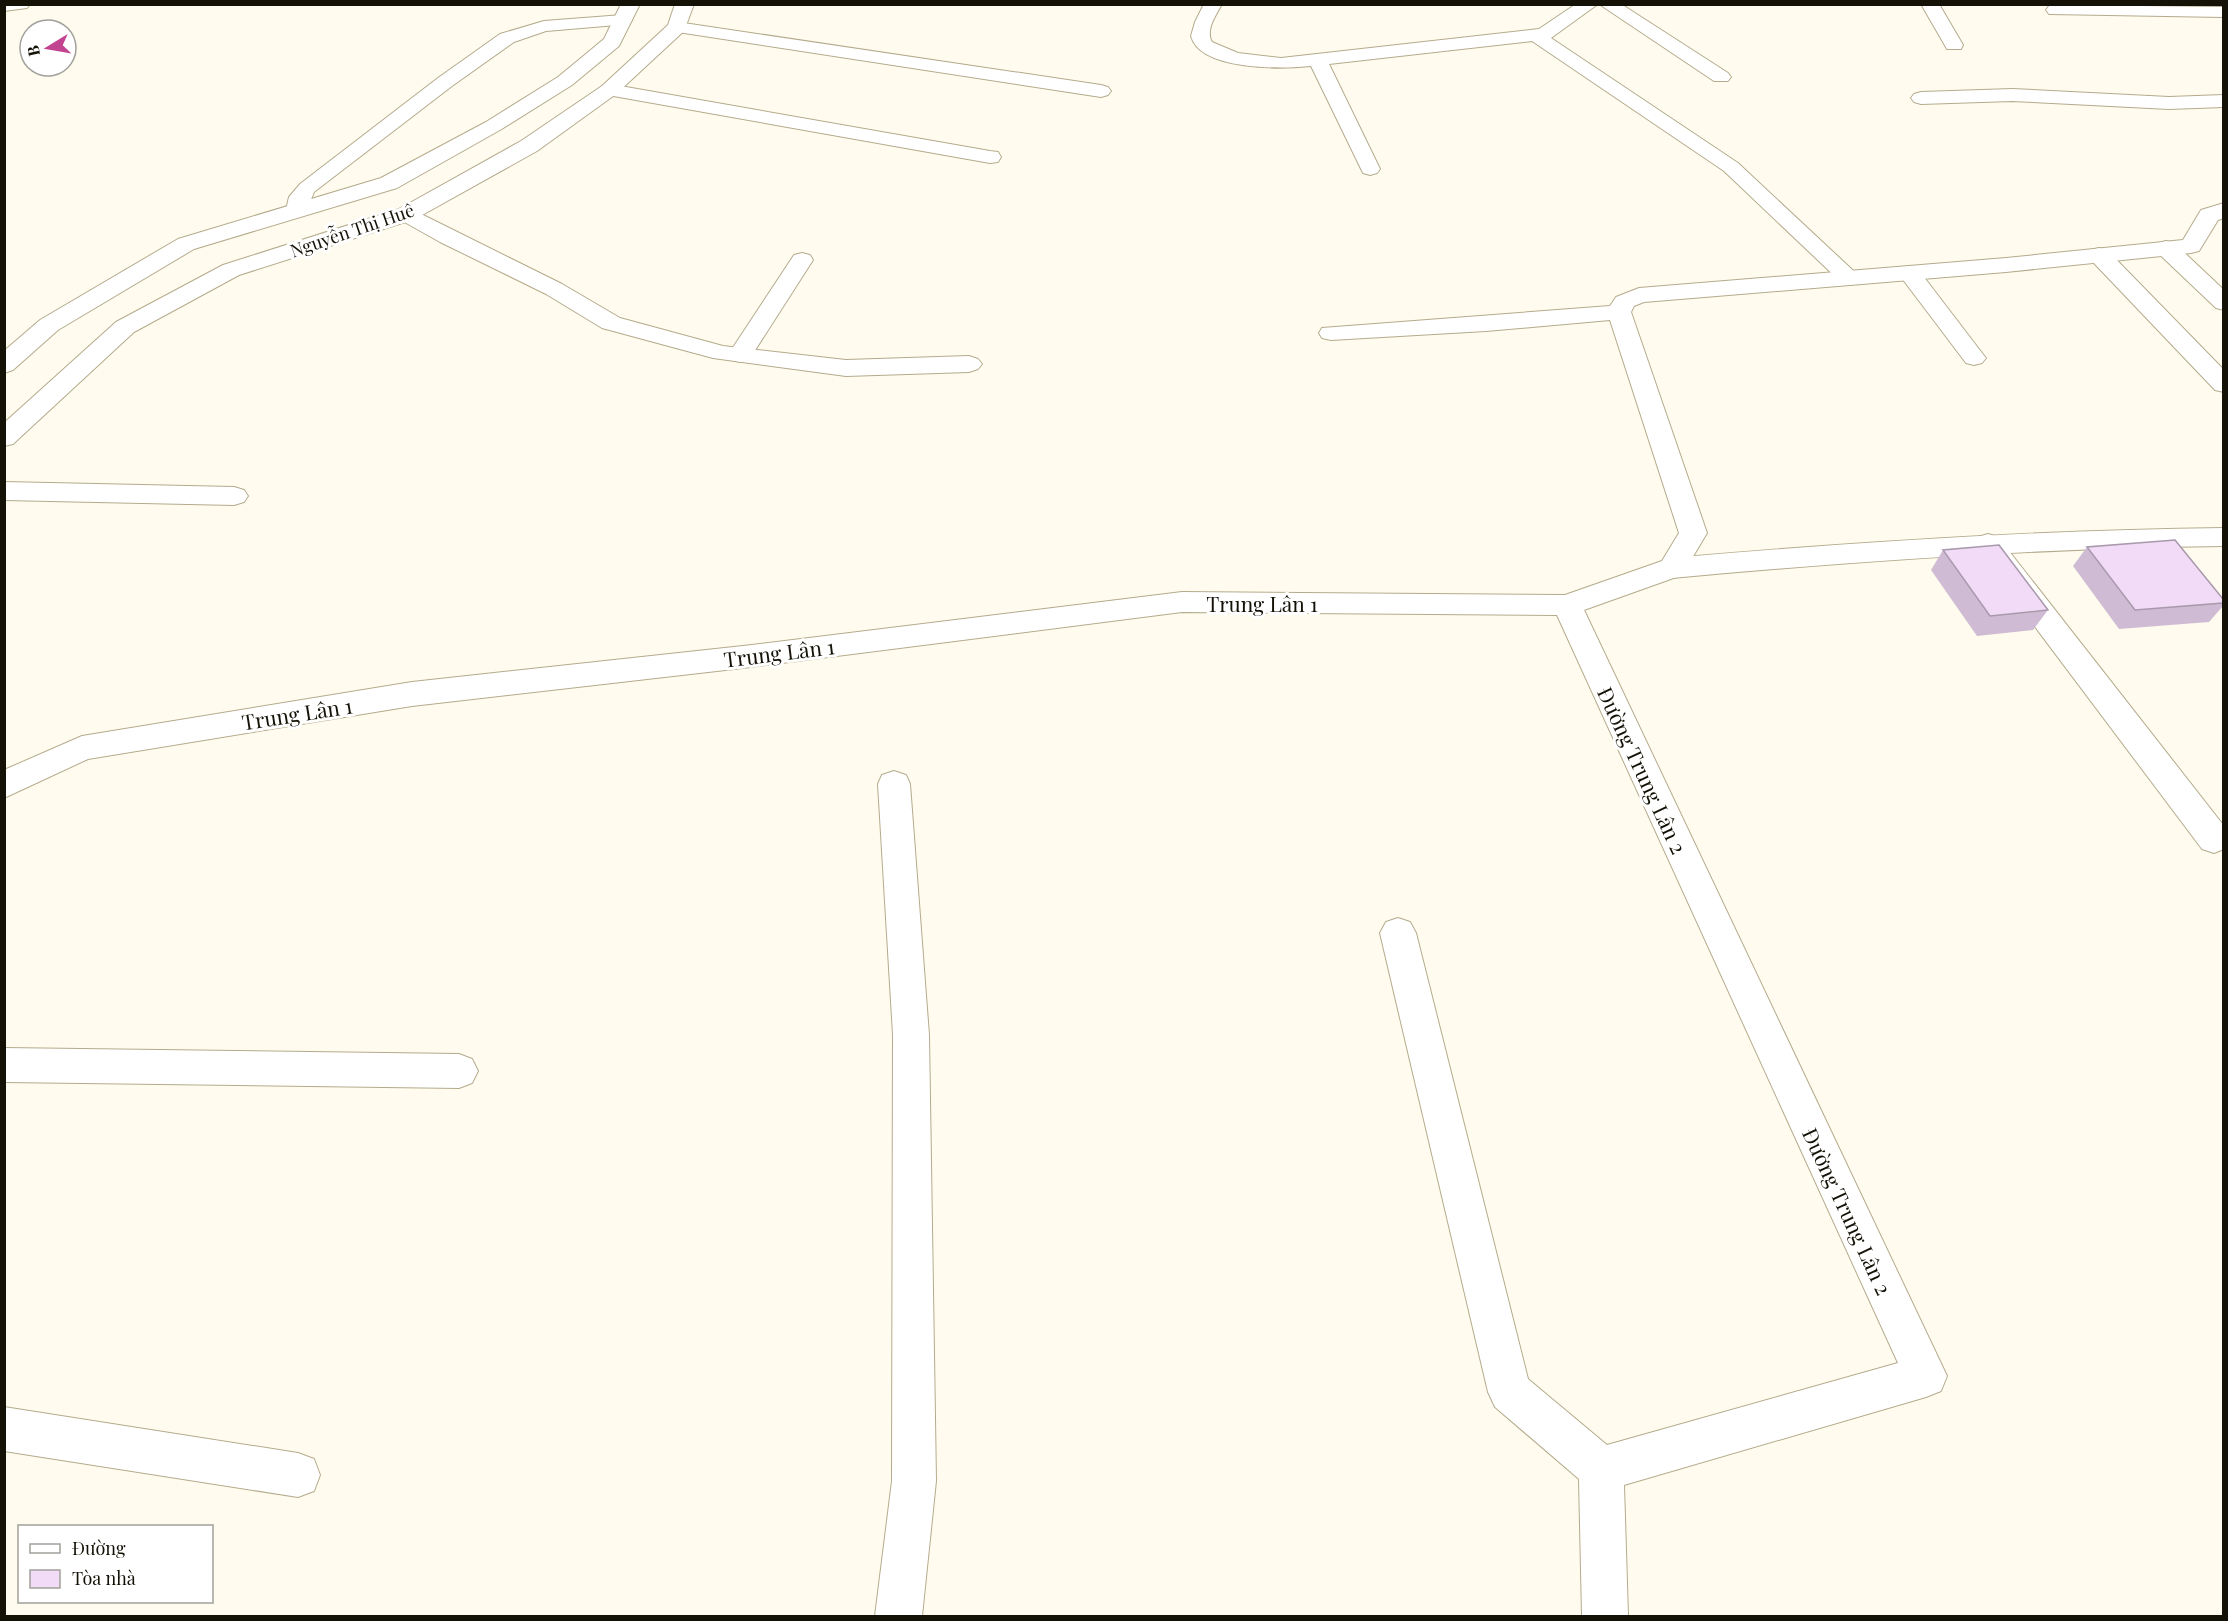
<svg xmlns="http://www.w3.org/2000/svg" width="2228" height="1621" font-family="'Playfair Display',serif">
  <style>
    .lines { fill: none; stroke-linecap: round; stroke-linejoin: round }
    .lane-casing { stroke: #b4ab8c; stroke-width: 2 }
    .street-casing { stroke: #b4ab8c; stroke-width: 2 }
    .secondary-casing { stroke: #b4ab8c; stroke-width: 2 }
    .lane { fill: #fff; fill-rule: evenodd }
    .street { fill: #fff; fill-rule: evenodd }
    .secondary { fill: #fff; fill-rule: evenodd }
    .wall { fill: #cfbcd4 }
    .building { fill: #f1dbf6; stroke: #a999ac; stroke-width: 1.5 }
    .labels { text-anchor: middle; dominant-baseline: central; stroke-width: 6; stroke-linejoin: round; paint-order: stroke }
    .far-street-label { font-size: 18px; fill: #141106; stroke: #fff }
    .street-label { font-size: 21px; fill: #141106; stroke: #fff }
  </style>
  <rect width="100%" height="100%" fill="#fffbee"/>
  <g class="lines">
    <defs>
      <path id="lane" d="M4 4H30L27 8 4 11Z
        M1204 4H1222C1216 15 1205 30 1212 42L1238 53 1281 58 1539 29 1576 4H1598L1551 38 1738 163 1861 278 1858 283 1850 285 1842 283 1724 171 1532 41 1329 64 1380 169 1377 173 1370 175 1363 173 1311 66C1283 69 1200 71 1191 36L1195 22Z
        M1599 4H1621L1728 73 1731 77 1728 81H1714Z
        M1921 4H1939L1963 45 1961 49H1947Z
        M2055 5 2224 7V17L2049 14 2046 10 2049 6Z
        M623 15 629 16 632 20 629 24 546 31 514 42 452 86 314 192 305 215 297 216 289 215 286 210 289 197 300 184 438 78 500 34 544 21Z
        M677 22 1101 85 1108 87 1111 91 1108 95 1101 97 671 31 668 27 671 23Z
        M2012 89 2169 97 2224 95V107L2169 109 2012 101 1921 104 1914 102 1911 98 1914 94 1921 92Z
        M2166 241 2174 243 2224 290V310L2216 308 2158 253 2155 248 2158 243Z
        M2099 248 2107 250 2224 370V392L2215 390 2091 260 2088 255 2091 250Z
        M802 253 810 255 813 260 752 355 748 360 740 362 732 360 728 355 794 255Z
        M1909 266 1917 268 1982 353 1986 358 1982 363 1974 365 1966 363 1898 273 1901 268Z
        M2224 528V546C2039 548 1856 561 1672 578L1662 575 1658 568 1662 561 1672 558C1856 542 2039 530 2224 528Z"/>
      <path id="street" d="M609 84 990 151 998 152 1001 157 998 162 990 163 602 94 599 90 602 86Z
        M2224 203V218L2218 220 2199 251 2191 253 2006 272 1644 302 1634 306 1631 312 1707 533 1682 575 1584 610 1947 1376 1941 1391 1926 1397 1624 1485 1628 1616H1582L1579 1479 1495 1407 1488 1392 1380 933 1386 922 1398 918 1410 922 1416 933 1528 1379 1607 1445 1898 1363 1557 615 1182 612 743 668 412 706 88 759 4 798V770L82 736 412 682 743 646 1182 592 1565 595 1662 561 1679 533 1610 320 1486 331 1331 340 1322 338 1319 333 1322 328 1610 306 1616 297 1639 288 2006 258 2183 240 2201 210Z
        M407 207 562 284 620 318 723 346 846 360 969 356 978 359 982 364 978 369 969 372 846 376 713 358 602 328 546 294 440 242 399 219 396 214 399 209Z
        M4 482 234 487 244 490 248 496 244 502 234 505 4 500Z
        M1988 534 1998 537 2224 826V849L2214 853 2202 849 1978 551 1974 544 1978 537Z
        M894 771 906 775 910 784 929 1035 936 1481 922 1616H875L892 1481 893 1035 878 784 882 775Z
        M4 1048 459 1054 472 1059 478 1071 472 1083 459 1088 4 1082Z
        M4 1407 298 1453 314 1459 320 1475 314 1491 298 1497 4 1451Z"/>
      <path id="secondary" d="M621 4H640L619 46 572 85 500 130 397 188 194 249 58 330 13 370 4 373V351L40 320 178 239 381 178 486 122 558 77 604 39Z
        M675 4H694L684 31 616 94 537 151 415 219 239 275 134 332 13 444 4 446V423L116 322 223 265 399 209 521 141 602 86 668 25Z"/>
    </defs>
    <use href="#lane" class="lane-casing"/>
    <use href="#street" class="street-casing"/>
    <use href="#secondary" class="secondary-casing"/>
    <use href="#lane" class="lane"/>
    <use href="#street" class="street"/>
    <use href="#secondary" class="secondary"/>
  </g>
  <path class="wall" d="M2087 547 2223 599V606L2209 622 2119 629 2073 566Z
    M1943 550 2048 610 2033 630 1977 636 1931 570Z"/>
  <path class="building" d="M2175 540 2223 599V603L2135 610 2087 547Z
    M1999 545 2048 610 1990 616 1943 550Z"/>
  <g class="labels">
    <g class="far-street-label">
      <text transform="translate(352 230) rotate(-19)">Nguyễn Thị Huê</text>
    </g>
    <g class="street-label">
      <text x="1262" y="603">Trung Lân 1</text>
      <text transform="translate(779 652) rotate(-7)">Trung Lân 1</text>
      <text transform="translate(297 713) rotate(-9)">Trung Lân 1</text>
      <text transform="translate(1643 770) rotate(65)">Đường Trung Lân 2</text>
      <text transform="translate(1848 1211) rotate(65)">Đường Trung Lân 2</text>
    </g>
  </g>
  <rect width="2228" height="1621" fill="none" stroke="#141106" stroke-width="12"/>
  <rect x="18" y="1525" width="195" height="78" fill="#ffffff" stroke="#a1a09b" stroke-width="1.5"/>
  <rect x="30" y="1544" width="30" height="9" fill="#ffffff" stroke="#a1a09b" stroke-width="1.5"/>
  <text x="72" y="1555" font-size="18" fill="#141106">Đường</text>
  <rect x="30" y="1570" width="30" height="18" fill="#f1dbf6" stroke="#a1a09b" stroke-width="1.5"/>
  <text x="72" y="1585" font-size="18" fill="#141106">Tòa nhà</text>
  <g transform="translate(48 48) rotate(259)"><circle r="28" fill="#ffffff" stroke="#a1a09b" stroke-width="1.5"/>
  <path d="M0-4.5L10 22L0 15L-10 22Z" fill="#c24491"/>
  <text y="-9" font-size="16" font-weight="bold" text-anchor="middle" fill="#141106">B</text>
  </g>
</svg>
